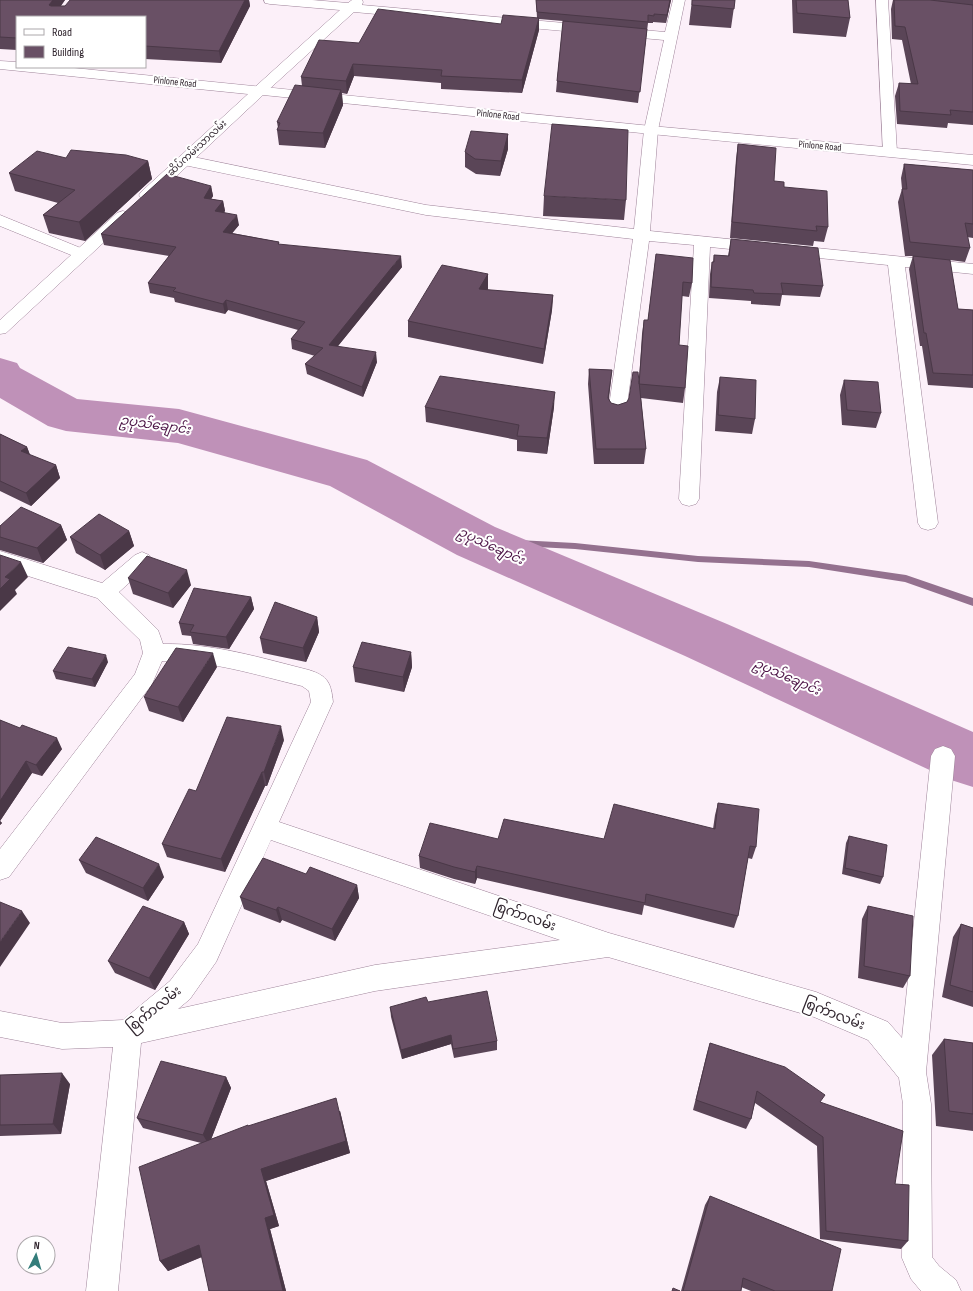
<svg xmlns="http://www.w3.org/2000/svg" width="973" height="1291" font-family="'Sofia Sans Condensed','Noto Sans Myanmar',sans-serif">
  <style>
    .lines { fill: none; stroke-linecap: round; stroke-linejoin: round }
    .stream { fill: #94718f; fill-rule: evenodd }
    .river { fill: #bf91b8; fill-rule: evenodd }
    .minor-casing { stroke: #9e8399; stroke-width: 1 }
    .tertiary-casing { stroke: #9e8399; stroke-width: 1 }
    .minor { fill: #fff; fill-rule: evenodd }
    .tertiary { fill: #fff; fill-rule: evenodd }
    .wall { fill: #5a4557 }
    .shaded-wall { fill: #4a3847 }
    .building { fill: #695065; stroke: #4a3847 }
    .labels { text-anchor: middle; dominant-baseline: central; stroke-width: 4; stroke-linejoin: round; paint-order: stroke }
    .far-street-label { font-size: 10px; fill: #30252e; stroke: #fff }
    .water-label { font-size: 13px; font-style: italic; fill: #4c1446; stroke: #fff }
    .near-street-label { font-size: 14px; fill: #30252e; stroke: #fff }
  </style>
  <rect width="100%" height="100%" fill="#fcf0f9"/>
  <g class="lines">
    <path class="stream" d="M476 538 575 543 698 556 809 561 906 575 973 598V606L905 582 809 567 698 562 575 549 476 544 471 541Z"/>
    <path class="river" d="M0 358 17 363 20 368 77 399 179 409 367 460 495 527 727 624 973 732V787L951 780 685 656 457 555 330 486 178 443 66 431 48 426 0 398Z"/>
    <defs>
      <path id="minor" d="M264 0H312L348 3 352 0H362L363 2 362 5 665 32 673 0H685L658 130 650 231 973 264V274L905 267 938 523 935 528 928 530 921 528 918 523 888 265 710 247 699 499 696 504 689 506 682 504 679 499 694 245 649 241 626 413 624 417 617 419 610 417 608 413 633 239 426 215 184 165 179 163 176 160 179 157 184 155 426 205 634 229 644 130 664 40 354 12 265 93 260 94 255 93 253 90 255 87 340 10 270 4 265 3Z
        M876 0H888L897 152 895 155 890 156 885 155 883 152Z
        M0 215 88 251 90 254 88 257 82 259 76 257 0 226Z
        M0 551 102 583 135 555 142 552 149 555 152 560 149 565 119 592 158 630 163 644C213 643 261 658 309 670 328 676 331 683 333 702L279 822 609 933 816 992 888 1022 902 1038 931 756 935 749 943 746 951 749 955 756 926 1072 931 1104 932 1257 939 1266 956 1280 961 1291H921L911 1279 902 1258 903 1104 899 1078 868 1040 814 1017 608 957 375 991 141 1043 118 1291H86L113 1047 62 1049 0 1037V1011L62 1023 123 1020 170 981 198 944 311 702 309 691 302 686C256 675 210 660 162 661L152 684 9 877 0 880V849L135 674 143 653 140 640 97 598 0 567ZM271 840 560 940 375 965 178 1009 190 999 216 962Z"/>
      <path id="tertiary" d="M0 61 17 62V67H64L651 126 973 155V165L651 134 263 95 153 198 147 200 141 198 139 195 141 192 248 94 0 69Z
        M123 211 129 213 131 216 129 219 6 333 0 334V320L117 213Z"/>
    </defs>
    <use href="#minor" class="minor-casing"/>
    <use href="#tertiary" class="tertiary-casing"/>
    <use href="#minor" class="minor"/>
    <use href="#tertiary" class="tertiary"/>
  </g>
  <path class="wall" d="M0 0H65L61 6 249 0 250 6 221 63 145 59V17H17V50L0 49Z
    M536 0H671L666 23 653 22V23H648L638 103 556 92 557 81 563 21 539 19V30L522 93 441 89V83L354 76 347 94 342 93 343 105 325 148 279 145 277 130 278 128 277 122 302 86 301 77 359 43 501 24 537 18Z
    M692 0H735L731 28 689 25Z
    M792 0H848L850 18 846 37 793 33Z
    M893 0H973V125L948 123 947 128 897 124 895 96 899 83 911 84 902 40 892 39 891 9Z
    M508 134V149L500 176 476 174 465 167V152Z
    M738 144 774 181 784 187 828 227 824 242 814 241 813 246 730 238 736 159Z
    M66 158 148 161 152 179 85 241 49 233 43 215 58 203 15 191 9 173Z
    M904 164 973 170V238L967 237 970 248 965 262 950 260 958 309 973 310V388L928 385 922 346H920L909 269 913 256H905L898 202 902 189 901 178Z
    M211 186 213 196 211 199 223 201 225 211 224 212 239 225 232 233 279 242V245L402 267 337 347 377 362 363 397 307 374 305 364 315 356 292 349 291 339 298 330 228 310 225 314 175 302 174 298 150 293 148 283 169 256 104 245 101 234Z
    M544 196 626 200 624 220 543 216Z
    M731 239 823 286 820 297 782 295 780 306 751 304V301L709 298 710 274 712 262H713L714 255 728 256Z
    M656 254 692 283 689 297 682 296 679 345 685 388 683 403 641 398 646 449 644 464H594L588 384 589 369 612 370 609 399 611 403 618 405 627 402 639 381 642 334 644 320H648Z
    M488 274V289L487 290 553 295 552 310 543 364 408 337V321Z
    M720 377 755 419 752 434 715 431 717 392Z
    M844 380 881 413 876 428 842 425 840 395Z
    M425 407H554L547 454 517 451V440L426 422Z
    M0 434 27 447 30 455 56 465 60 478 31 506 0 491Z
    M61 525 67 540 43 563 0 550V526Z
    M129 531 134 546 105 570 76 553 70 537Z
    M128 578 191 585 173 608 133 594Z
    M251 597 254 609 229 649 193 644 191 636 182 635 179 623Z
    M317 617 319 632 306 662 263 653 260 638Z
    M411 652 412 667 404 692 355 682 353 667Z
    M108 662 95 687 56 679 53 671Z
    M217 667 183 722 149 711 144 697Z
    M0 720 62 749 42 776 32 773 0 821 2 823 0 825Z
    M284 740 267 786H265L225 872 167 857 162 844 196 791Z
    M718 803 756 847 752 859 748 858 738 916 734 928 644 905 642 915 477 878 475 884 454 879 420 868 419 856 498 839H604L713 829 715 815Z
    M849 836 883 877 880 884 842 874 846 843Z
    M79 860 164 877 148 901 86 873Z
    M357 885 359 898 335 941 282 920 280 923 244 909 240 897Z
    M868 906 910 976 903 988 858 978 862 919Z
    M184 922 189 934 155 990 115 973 108 961Z
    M961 924 973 928V1007L942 997 953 937Z
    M428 1002 497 1041V1050L454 1058 451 1044 402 1059 391 1017 390 1007Z
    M944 1039 973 1043V1131L936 1126 932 1055Z
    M710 1043 820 1102 895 1184 908 1241 901 1249 820 1239 817 1146 755 1103 751 1119 746 1129 693 1110 707 1053Z
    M0 1075 70 1084 61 1134 0 1136Z
    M226 1077 231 1088 211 1139 249 1126 340 1111 350 1153 266 1181 279 1226 270 1229 286 1291H209L202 1257 168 1271 160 1261 201 1143 143 1128 137 1118Z
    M710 1196 832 1291H751L741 1287V1291H681L705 1205Z"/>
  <path class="shaded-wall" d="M53 0H65L52 17 49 5Z
    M245 0H249L250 6 221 63 219 51Z
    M670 0H671L666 23 667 15Z
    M539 18V30L522 93V80Z
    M353 64 354 76 347 94 346 81Z
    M341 90 343 105 325 148 323 133Z
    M508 134V149L500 176 501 161Z
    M148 161 152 179 85 241 79 222Z
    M211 186 213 196 206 208 204 198Z
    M223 201 225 211 217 221 215 211Z
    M237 215 239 225 225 242 223 232Z
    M401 256 402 267 330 356 329 345Z
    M488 274V289L479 305V289Z
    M553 295 552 310 543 364 544 349Z
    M226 300 228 310 225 314 223 304Z
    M376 352 377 362 363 397 362 387Z
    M555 392 554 407 547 454V438Z
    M27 447 32 460 21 451Z
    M56 465 60 478 31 506 26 493Z
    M61 525 67 540 43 563 37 548Z
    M129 531 134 546 105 570 100 555Z
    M21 562 28 577 15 590 17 594 0 611V589L5 577Z
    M187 570 191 585 173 608 168 593Z
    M251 597 254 609 229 649 226 637Z
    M317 617 319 632 306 662 303 648Z
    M411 652 412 667 404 692 403 677Z
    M213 653 217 667 183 722 178 707Z
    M106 655 108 662 95 687 92 679Z
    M281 726 284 740 267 786 264 772Z
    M57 738 62 749 42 776 36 765Z
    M26 761 32 773 0 821 2 823 0 825V801Z
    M262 772 265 786 225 872 221 859Z
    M159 864 164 877 148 901 143 888Z
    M477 866V878L475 884V872Z
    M357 885 359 898 335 941 332 929Z
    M278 907 282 920 280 923 276 910Z
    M22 911 30 923 0 967V942Z
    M184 922 189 934 155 990 149 978Z
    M451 1035V1044L402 1059 401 1050Z
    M62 1073 70 1084 61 1134 53 1124Z
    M226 1077 231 1088 209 1145 203 1135Z
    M340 1111 350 1153 266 1181 279 1226 270 1229 286 1291H283L265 1218 261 1169Z
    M199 1245 206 1255 168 1271 160 1261Z"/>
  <path class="building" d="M0 0H53L49 5 51 6H65L70 0H245L219 51 145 46V17H17V38L0 37Z
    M536 0H670L667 15 654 14V16L648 15V22L537 12Z
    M692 0H735L734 9 692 5Z
    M796 0H848L850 18 797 13Z
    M894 0H930L973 5V112L950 110 951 115 900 111 899 83 918 84 905 27 895 26Z
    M378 9 501 24 503 15 539 18 522 80 441 76 442 70 353 64 346 81 301 77 319 40 359 43Z
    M563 21 647 29 640 92 557 81Z
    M295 85 341 90 323 133 277 130 280 123 277 122Z
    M552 124 628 130 626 200 544 196Z
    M471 131 508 134 501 161 475 159 465 152Z
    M738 144 776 148 774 181 784 182V187L827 191 828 227 816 226 817 231 732 222Z
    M71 150 126 155 148 161 79 222 43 215 75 190 9 173 37 151 66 158Z
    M904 164 973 170V224L965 223 970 248 910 242 902 189H907Z
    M167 174 211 186 204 198 223 201 215 211 237 215 223 232 279 242 278 244 401 256 329 345 376 352 362 387 305 364 323 348 291 339 305 322 226 300 223 304 173 291 176 288 148 283 176 247 101 234Z
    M731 239 818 248 823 286 781 283 783 294 754 293 753 290 711 287 712 262H714V255L729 256Z
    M656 254 693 258 692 283 683 282 679 345 688 346 685 388 639 384 644 320H648Z
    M913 256 950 260 958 309 973 310V375L933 373 926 333H924Z
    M442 265 488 274 479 289 553 295 544 349 408 321Z
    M589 369 612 370 608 398 611 403 618 405 627 402 629 398 633 372H638L646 449H596Z
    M440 376 555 392 547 438 517 436 519 425 425 407Z
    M720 377 756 380 755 419 718 415Z
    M844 380 878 382 881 413 847 410Z
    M0 434 27 447 21 451 56 465 26 493 0 481Z
    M21 507 61 525 37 548 0 537V526Z
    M99 514 129 531 100 555 70 537Z
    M0 555 21 562 5 577 10 579 0 589Z
    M147 556 187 570 168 593 128 578Z
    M194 588 251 597 226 637 190 632 194 625 179 623Z
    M275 602 317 617 303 648 260 638Z
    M362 642 411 652 403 677 353 667Z
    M68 647 106 655 92 679 53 671Z
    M176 648 213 653 178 707 144 697Z
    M227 717 281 726 264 772H262L221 859 162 844 189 789 196 791Z
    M0 720 20 728 22 725 57 738 36 765 26 761 0 801Z
    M718 803 759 809 756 847 750 846 738 916 646 894 645 903 477 866 475 872 454 867 419 856 430 823 498 839 504 819 604 839 614 804 715 829Z
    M849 836 887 845 883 877 845 868Z
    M96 837 159 864 143 888 79 860Z
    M263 858 306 874 310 867 357 885 332 929 278 907 276 910 240 897Z
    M0 902 22 911 0 942Z
    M143 906 184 922 149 978 108 961Z
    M868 906 913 916 910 976 864 966Z
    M961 924 973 928V992L950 985Z
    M487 991 497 1041 453 1049 451 1035 401 1050 390 1007 426 997 428 1002Z
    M944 1039 973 1043V1114L949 1111Z
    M710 1043 785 1067 825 1095 820 1102 903 1131 895 1184 909 1185 908 1241 826 1231 823 1137 757 1091 751 1119 696 1100Z
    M161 1061 226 1077 203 1135 137 1118Z
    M62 1073 53 1124 0 1125V1075Z
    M336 1098 346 1141 261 1169 274 1215 265 1218 283 1291H209L199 1245 160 1261 139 1167 248 1125V1126Z
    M710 1196 841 1249 832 1291H775L743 1278 741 1291H683Z
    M673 1288 680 1291H672Z"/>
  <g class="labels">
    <g class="far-street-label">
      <text transform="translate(175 82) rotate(6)">Pinlone Road</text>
      <text transform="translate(498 115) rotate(6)">Pinlone Road</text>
      <text transform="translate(820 146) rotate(5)">Pinlone Road</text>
      <text transform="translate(197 148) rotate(-43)">ဆိပ်ကမ်းသာလမ်း</text>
    </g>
    <g class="water-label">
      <text transform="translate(155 425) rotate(8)">ဥပုသ်ချောင်း</text>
      <text transform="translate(491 546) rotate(25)">ဥပုသ်ချောင်း</text>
      <text transform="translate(787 677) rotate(24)">ဥပုသ်ချောင်း</text>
    </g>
    <g class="near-street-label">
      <text transform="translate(525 916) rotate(19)">စြက်ာလမ်း</text>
      <text transform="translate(154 1009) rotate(-39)">စြက်ာလမ်း</text>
      <text transform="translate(834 1014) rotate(21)">စြက်ာလမ်း</text>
    </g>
  </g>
  <rect x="16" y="16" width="130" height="52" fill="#ffffff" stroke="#aca8ab"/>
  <rect x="24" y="29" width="20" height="6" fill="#ffffff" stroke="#aca8ab"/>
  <text x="52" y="36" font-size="12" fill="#30252e">Road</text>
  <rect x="24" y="46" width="20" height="12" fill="#695065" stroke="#aca8ab"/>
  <text x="52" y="56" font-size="12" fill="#30252e">Building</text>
  <g transform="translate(36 1255) rotate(5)"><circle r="19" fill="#ffffff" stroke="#aca8ab"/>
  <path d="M0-3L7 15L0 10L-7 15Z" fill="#347d7b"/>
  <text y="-6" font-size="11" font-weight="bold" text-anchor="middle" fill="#30252e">N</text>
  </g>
</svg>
